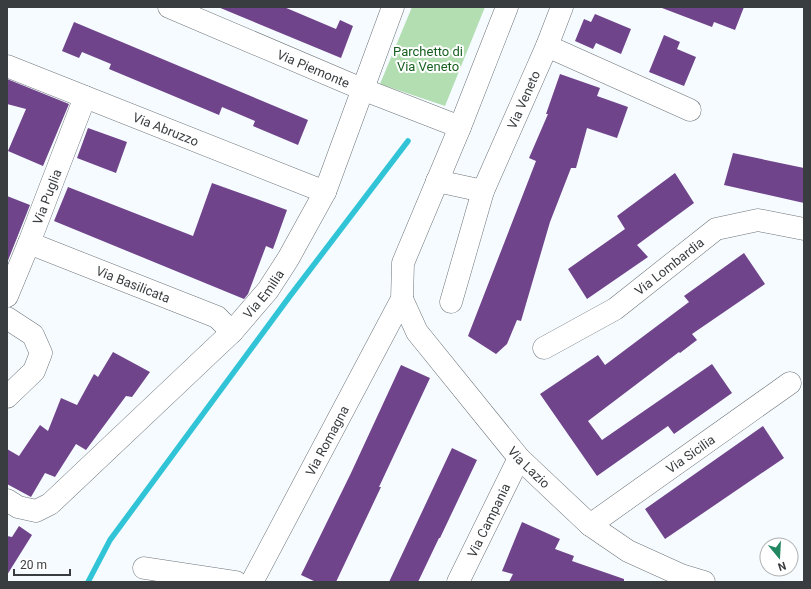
<svg xmlns="http://www.w3.org/2000/svg" width="811" height="589" font-family="Roboto,sans-serif">
  <style>
    .green { fill: #b2deb2 }
    .lines { fill: none; stroke-linecap: round; stroke-linejoin: round }
    .stream { stroke: #31c4d7; stroke-width: 5.5 }
    .building { fill: #70448b }
    .minor-casing { stroke: #6e7478; stroke-width: 23 }
    .minor { stroke: #fff; stroke-width: 22 }
    .labels { text-anchor: middle; dominant-baseline: central; stroke-width: 4; stroke-linejoin: round; paint-order: stroke }
    .park-label { font-size: 13px; fill: #165f1f; stroke: #fff }
    .street-label { font-size: 13px; fill: #3a3d3f; stroke: #fff }
  </style>
  <rect width="100%" height="100%" fill="#f5fbff"/>
  <path class="green" d="M412 7H485L445 106 380 84Z"/>
  <g class="lines">
    <path class="stream" d="M88 582 110 540 290 296 408 141"/>
  </g>
  <path class="building" d="M218 7H284L336 29 340 20 353 26 341 58Z
    M662 7H744L735 30 714 22 712 27 662 8Z
    M595 14 631 29 621 54 596 43 593 49 575 41 584 19 591 22Z
    M74 22 308 120 298 145 253 126 255 121 222 107 219 115 109 69 111 64 82 52 79 58 62 51Z
    M664 35 680 42 677 49 696 57 684 86 649 72Z
    M560 74 600 88 597 96 628 107 617 138 587 128 576 168H571L550 222 521 321 517 320 507 344 496 354 468 336 536 161 529 158 548 114H546Z
    M7 79 69 104 43 166 8 151 26 109 7 104Z
    M88 128 127 142 116 173 77 158Z
    M733 153 804 168V203L724 185Z
    M675 173 694 203 637 245 648 257 587 299 568 269 625 229 617 216Z
    M212 183 287 210 273 249 266 246 248 294 244 299 54 221 68 187 193 236Z
    M7 196 30 205 7 263Z
    M744 253 765 284 692 334 697 340 680 353 679 352 588 421 602 440 712 364 732 393 674 434 668 426 597 476 540 394 598 355 605 365 689 302 684 296Z
    M113 352 150 372 132 397 126 396 86 450 76 444 55 477 45 473 31 497 7 484V449L19 456 40 425 48 431 61 398 77 405 94 374 98 377Z
    M401 365 430 378 379 487H381L336 582H316L301 575 351 473Z
    M763 426 784 458 665 539 645 509Z
    M452 448 477 460 440 538H439L418 582H389Z
    M522 522 560 539 555 549 574 556 572 561 624 579V582H509L513 574 502 571Z
    M19 526 32 535 7 575V536L12 537Z"/>
  <g class="lines">
    <defs>
      <g id="minor">
        <path id="s1" d="M169 7 362 89 460 127"/>
        <path d="M547 46 690 110"/>
        <path id="s2" d="M7 66 325 192"/>
        <path id="s3" d="M437 181 483 191 547 46 562 7"/>
        <path id="s4" d="M29 243 217 317 232 332"/>
        <path id="s5" d="M7 296 29 243 85 97"/>
        <path id="s6" d="M402 299 417 332 519 458 590 525 628 551 681 575 704 582"/>
        <path d="M451 302 483 191"/>
        <path d="M7 318 33 335 41 353 34 371 7 397"/>
        <path id="s7" d="M544 348 615 309 716 229 758 220 804 229"/>
        <path id="s8" d="M7 500 18 507 36 511 50 504 232 332 268 290 288 259 325 192 393 7"/>
        <path id="s9" d="M590 525 790 383"/>
        <path d="M144 568 236 582"/>
        <path id="s10" d="M252 582 402 299 403 263 460 127 507 7"/>
        <path id="s11" d="M458 582 519 458"/>
      </g>
    </defs>
    <use href="#minor" class="minor-casing"/>
    <use href="#minor" class="minor"/>
  </g>
  <g class="labels">
    <g class="park-label">
      <text x="428" y="51">Parchetto di<tspan x="428" dy="15">Via Veneto</tspan></text>
    </g>
    <g class="street-label">
      <text stroke="none"><textPath href="#s1" startOffset="157">Via Piemonte</textPath></text>
      <text stroke="none"><textPath href="#s3" startOffset="147">Via Veneto</textPath></text>
      <text stroke="none"><textPath href="#s2" startOffset="171">Via Abruzzo</textPath></text>
      <text stroke="none"><textPath href="#s5" startOffset="107">Via Puglia</textPath></text>
      <text stroke="none"><textPath href="#s7" startOffset="150">Via Lombardia</textPath></text>
      <text stroke="none"><textPath href="#s4" startOffset="112">Via Basilicata</textPath></text>
      <text stroke="none"><textPath href="#s8" startOffset="347">Via Emilia</textPath></text>
      <text stroke="none"><textPath href="#s10" startOffset="160">Via Romagna</textPath></text>
      <text stroke="none"><textPath href="#s9" startOffset="123">Via Sicilia</textPath></text>
      <text stroke="none"><textPath href="#s6" startOffset="212">Via Lazio</textPath></text>
      <text stroke="none"><textPath href="#s11" startOffset="69">Via Campania</textPath></text>
    </g>
  </g>
  <rect width="811" height="589" fill="none" stroke="#3a3d3f" stroke-width="16"/>
  <g transform="translate(779 557) rotate(162)"><circle r="19" fill="#ffffff" stroke="#b0b1b2"/>
  <path d="M0-3L7 15L0 10L-7 15Z" fill="#238862"/>
  <text y="-6" font-size="11" font-weight="bold" text-anchor="middle" fill="#3a3d3f">N</text>
  </g>
  <path d="M14 569v6h56v-6" fill="none" stroke="#3a3d3f" stroke-width="2"/>
  <text x="20" y="569" font-size="12" fill="#3a3d3f" stroke="#ffffff" stroke-width="3" paint-order="stroke">20 m</text>
</svg>
